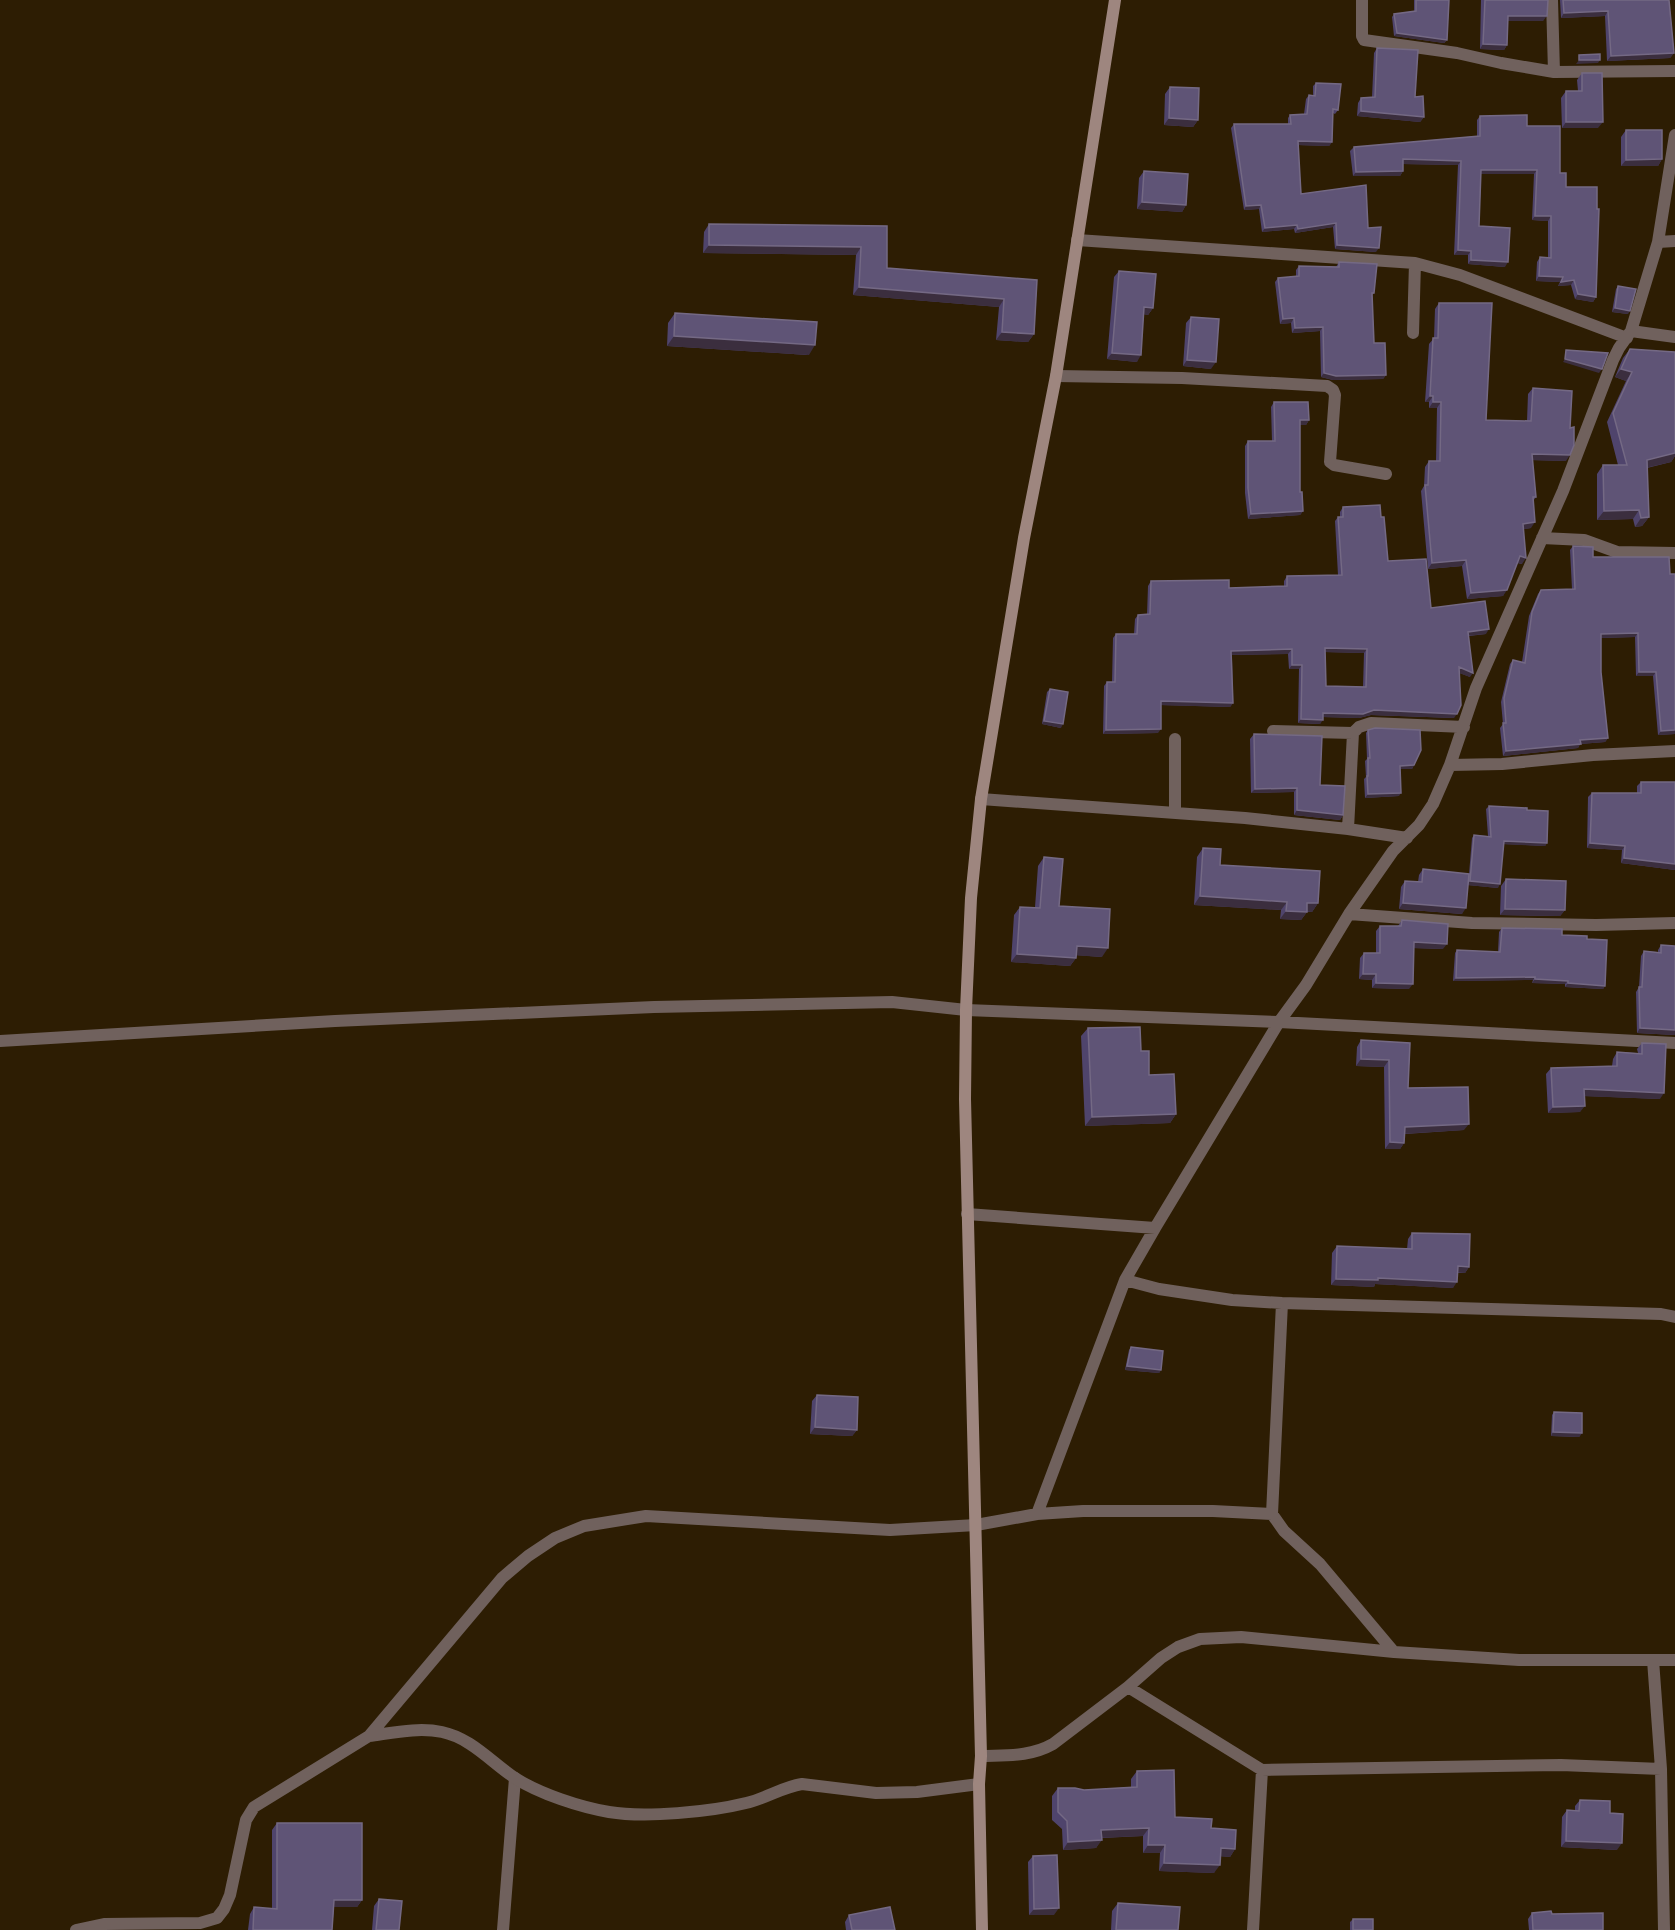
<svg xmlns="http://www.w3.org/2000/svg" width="1675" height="1930" viewBox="0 0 1675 1930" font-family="'PT Serif',serif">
<rect width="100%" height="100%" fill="#2d1d03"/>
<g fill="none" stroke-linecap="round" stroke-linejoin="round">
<path stroke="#70615d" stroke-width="12" d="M503,1930L515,1778"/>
<path stroke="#70615d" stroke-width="12" d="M1362,0V36L1364,40L1457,53L1501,63L1554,72L1675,71
M1552,0L1554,72
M1077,240L1415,263L1460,275L1627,338
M1658,242L1675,241
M1631,331L1675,337
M1413,333L1415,263
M1056,376L1182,378L1327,386L1333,390L1335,395L1330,462L1334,465L1386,474
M1542,538L1584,540L1617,552L1675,553
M1273,731L1353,733
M1175,739V812
M1450,765L1502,764L1593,755L1675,751
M981,799L1245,818L1348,829L1407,838
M1348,829L1353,733L1359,727L1371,723L1464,727
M1349,914L1472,923L1596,925L1675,923
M0,1041L335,1021L654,1007L892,1002L966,1010L1279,1022L1675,1043
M967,1214L1155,1228L1279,1022L1306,985L1349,914L1393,851L1419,825L1433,804L1450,765L1476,688L1563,491L1613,360L1619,348L1631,331L1658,242L1675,135
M1125,1280L1159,1289L1232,1300L1282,1303L1661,1314L1675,1317
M1037,1514L1125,1280L1155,1228
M1272,1514L1282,1303
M1653,1660L1661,1769L1664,1930
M1128,1687L1262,1770L1253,1930
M369,1736C392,1733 418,1727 442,1732C471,1738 491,1762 515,1778C540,1794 580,1807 609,1812C645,1818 710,1812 746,1803C765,1799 782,1787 802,1784L876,1793L917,1792L979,1784
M981,1756C1007,1755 1030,1757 1053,1744L1128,1687L1161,1658L1178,1647L1200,1639L1241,1637L1394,1652L1519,1660H1675
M1262,1770L1561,1765L1661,1769
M76,1930L104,1924L200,1923L217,1918L224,1909L230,1895L246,1820L254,1807L369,1736L502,1578L528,1556L555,1538L584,1526L646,1516L890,1530L976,1525L1037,1514L1083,1511H1213L1272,1514L1284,1531L1320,1564L1394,1652"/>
<path stroke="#9e867f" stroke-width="12" d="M982,1930L979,1784L981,1756L965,1099L966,1010L971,898L981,799L1024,538L1056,376L1115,0"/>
</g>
<path fill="#4f446c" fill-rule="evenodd" d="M1414,0H1449L1447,40L1444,43L1394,36L1392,17L1394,14L1414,11Z
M1481,0H1548L1543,21H1508L1507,45L1504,50L1480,49Z
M1560,0H1669L1674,53L1670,58L1607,61L1605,16L1561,18Z
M1377,48L1424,117L1420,122L1357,116L1358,103L1361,98L1372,97L1374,53Z
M1582,73L1598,128H1562L1561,98L1566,91H1578L1577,80Z
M1316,83L1338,110L1335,114L1333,113L1332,142L1329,146L1298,145L1301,194L1368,228L1376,252L1335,249L1333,227L1295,233L1294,229L1262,232L1259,209L1244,210L1231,128L1234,124H1288V118L1290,115L1304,114L1306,99L1309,95H1313V86Z
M1170,87L1198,120L1193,127L1164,125L1165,94Z
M1480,116L1527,126L1560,173L1566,187L1596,297L1593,302L1575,299L1571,285L1558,286L1560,282L1536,281L1537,262L1540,257H1548V221L1532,220L1534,174H1481L1479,226L1505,267L1468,264V255H1454L1458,165L1403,164V171L1400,176H1353L1350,151L1354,147L1477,136V120Z
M1626,130L1662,159L1658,166H1621V137Z
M1144,171L1186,205L1182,212L1137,209L1139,178Z
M709,224L887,226V268L1037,280L1034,334L1028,342L996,340L999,307L853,295L856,255L703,253L704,232Z
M1339,262L1374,293L1372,295L1374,343L1386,375L1383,379L1333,380L1321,377L1320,331L1292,333L1291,323L1280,324L1275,282L1278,278L1296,277V270L1299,266L1336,267Z
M1119,271L1153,308L1148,315L1144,314L1137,362L1107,359L1114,277Z
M1618,286L1628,314L1612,312L1616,289Z
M1439,303L1486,420L1527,421L1528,394L1533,388L1566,461L1532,460L1536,497L1533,501L1531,528L1524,529L1522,564L1517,563L1503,596L1467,599L1462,566L1428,569L1421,491L1424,486L1425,467L1429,461H1436L1437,408H1429V402H1425L1429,344L1434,338L1435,309Z
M675,313L809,355L667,346L668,323Z
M1191,317L1211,369L1183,366L1186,323Z
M1630,349L1675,352V456L1671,462L1647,468L1649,517L1642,526L1635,527L1633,519L1597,520V474L1603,465H1618L1607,422L1626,381L1615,377L1623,358Z
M1274,402L1309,420L1306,425H1300V492L1303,511L1300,515L1248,519L1245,493V446L1248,441H1272L1271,407Z
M1343,507L1381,517L1388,561L1431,608L1486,634L1469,636L1470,677L1460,673L1454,718L1371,715L1359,718L1323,717L1320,724L1298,723L1299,669H1289L1288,654L1232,655L1233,703L1230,707L1161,705L1158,733L1103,734L1104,686L1107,682H1112L1113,638L1116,634H1134L1135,619L1138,615H1147L1148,586L1151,581L1229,588L1284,586V581L1287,576L1338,575L1335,521L1338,517H1340V512ZM1325,652L1364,653L1363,687L1326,686Z
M1573,546L1593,557H1669L1675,734L1658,735L1653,676H1636L1635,637L1601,638V672L1608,738L1605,742L1580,744L1578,748L1503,756L1500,728L1503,724L1501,702L1510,664L1513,660L1522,662L1529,616L1538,594L1541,590L1572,589L1570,550Z
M1050,689L1061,728L1042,724L1047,692Z
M1368,730L1414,765L1412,769H1400L1399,796L1365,798L1364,779L1366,777L1365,761L1367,759L1366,733Z
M1254,734L1320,785L1343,815L1340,820L1294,815V792L1251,793L1250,739Z
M1641,782H1675V870L1621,863L1622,850L1587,848L1588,797L1592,793H1637V786Z
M1489,806L1527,810L1547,843L1545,846L1503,844L1498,888L1468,885L1462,914L1399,909L1401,887L1405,881L1418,882L1419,875L1423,869L1469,874L1472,838L1474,835L1488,836L1486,809Z
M1203,848L1220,865L1318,903L1312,912H1307L1301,920L1280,919L1281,910L1194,905L1197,857Z
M1044,857L1059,906L1102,957L1076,955V958L1070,966L1011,962L1014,915L1020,907H1035L1038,866Z
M1506,879L1565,910L1560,916L1500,915L1501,886Z
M1402,920L1443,949L1414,948L1409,989L1372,988V980L1359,979L1360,958L1364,953H1376V931L1380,926H1398Z
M1502,928L1562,935L1587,939L1605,986L1603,989L1565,987V984L1532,983L1533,980L1453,981L1455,953L1457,950L1498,952L1499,932Z
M1661,945L1675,1035L1637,1033L1636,992L1639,987L1641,956L1644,951L1658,952V950Z
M1088,1028L1141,1051L1149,1075L1176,1114L1170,1123L1085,1126L1081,1036Z
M1361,1040L1410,1043L1408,1088L1464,1130L1405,1134L1404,1143L1400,1149H1385L1384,1067L1356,1066L1357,1047Z
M1642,1043L1660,1099L1585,1096L1580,1112L1548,1113L1546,1074L1551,1068L1612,1066L1613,1059L1617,1052L1638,1053L1637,1049Z
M1412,1233L1469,1267L1465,1273H1457L1453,1288L1375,1284L1374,1287L1331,1285L1332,1253L1337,1246L1407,1249L1408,1239Z
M1131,1347L1161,1370L1159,1373L1125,1370L1129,1350Z
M817,1395L857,1430L852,1436L810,1434L812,1401Z
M1554,1412L1582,1433L1579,1437L1551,1436L1552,1415Z
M1137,1771L1175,1817L1211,1828L1235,1849L1230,1857L1220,1856L1214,1873L1159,1871L1160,1853H1143V1836L1102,1838L1096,1848L1063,1850L1062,1829L1052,1820V1796L1058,1788L1084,1790L1131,1787V1779Z
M1580,1800L1610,1813L1617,1850L1561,1847L1562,1817L1567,1810L1575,1811V1806Z
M277,1823L362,1900L357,1907H334L332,1930H248L250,1914L254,1907L272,1909V1830Z
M1033,1856L1054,1915H1029L1028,1862Z
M379,1899L399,1930H372L374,1906Z
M1118,1903L1178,1930H1111L1112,1911Z
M1532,1913L1552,1914L1603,1930H1529L1528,1919Z
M849,1915L895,1930H846L845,1922Z
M1353,1919L1373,1930H1350V1922Z"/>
<path fill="#3b2e3e" d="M1608,11L1605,16L1561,18L1564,13Z
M1508,16H1547L1543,21H1504Z
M1397,33L1447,40L1444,43L1394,36Z
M1483,44L1507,45L1504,50L1480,49Z
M1674,53L1670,58L1607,61L1611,56Z
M1579,60H1600L1598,63L1576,64Z
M1361,111L1424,117L1420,122L1357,116Z
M1169,118L1198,120L1193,127L1164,125Z
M1566,122H1603L1598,128H1562Z
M1298,141L1332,142L1329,146L1296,145Z
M1403,159L1461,161L1458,165L1400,164Z
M1662,159L1658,166H1621L1626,160Z
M1481,170H1537L1534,174H1478Z
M1403,171L1400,176H1353L1356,172Z
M1142,202L1186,205L1182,212L1137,209Z
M1261,205L1259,209L1244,210L1246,206Z
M1535,216H1551L1548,221L1532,220Z
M1336,223L1333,227L1295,233L1298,229Z
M1297,225L1294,229L1262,232L1265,228Z
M709,245L861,247L856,255L703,253Z
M1337,245L1379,248L1376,252L1335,249Z
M1458,250L1471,251L1468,255H1454Z
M1471,260L1508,262L1505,267L1468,264Z
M1539,276L1563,277L1560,282L1536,281Z
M1574,280L1571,285L1558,286L1561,282Z
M859,287L1004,299L999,307L853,295Z
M1578,294L1596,297L1593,302L1575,299Z
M1144,307L1153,308L1148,315L1140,314Z
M1615,308L1630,311L1628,314L1612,312Z
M1294,318L1291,323L1280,324L1283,319Z
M1323,327L1320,331L1292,333L1295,328Z
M1002,332L1034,334L1028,342L996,340Z
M674,336L815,345L809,355L667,346Z
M1112,353L1141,355L1137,362L1107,359Z
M1565,359L1602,369L1599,373L1563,362Z
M1187,360L1216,362L1211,369L1183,366Z
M1621,369L1632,372L1626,381L1615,377Z
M1324,373L1386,375L1383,379L1333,380L1321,377Z
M1430,396H1433L1429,402H1425Z
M1433,402H1441L1437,408H1429Z
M1300,420H1309L1306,425H1297Z
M1675,448V456L1671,462L1641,469L1647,460Z
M1532,454L1570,455L1566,461L1527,460Z
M1639,510L1633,519L1597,520L1604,511Z
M1303,511L1300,515L1248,519L1251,514Z
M1649,517L1642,526L1635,527L1641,518Z
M1535,522L1531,528L1519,530L1523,524Z
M1520,556L1526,558L1522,564L1516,562Z
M1466,560L1462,566L1428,569L1432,563Z
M1507,590L1503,596L1467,599L1471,593Z
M1489,629L1486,634L1465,636L1468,632Z
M1638,633L1635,637L1598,638L1601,634Z
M1325,648L1367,649L1364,653L1322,652Z
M1292,649L1288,654L1228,655L1231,651Z
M1292,665H1302L1299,669H1289Z
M1459,667L1473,673L1470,677L1456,672Z
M1639,672H1656L1653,676H1636Z
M1161,701L1233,703L1230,707L1158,705Z
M1374,710L1457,714L1454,718L1371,715L1359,718L1320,717L1323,713Z
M1301,719L1323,720L1320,724L1298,723Z
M1044,721L1063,724L1061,728L1042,724Z
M1161,729L1158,733L1103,734L1106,730Z
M1675,730V734L1658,735L1661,731Z
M1608,738L1605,742L1580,744L1578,748L1503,756L1506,751L1580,740Z
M1414,765L1412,769H1398L1400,766Z
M1297,788L1294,792L1251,793L1255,789Z
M1401,793L1399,796L1365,798L1368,794Z
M1297,810L1343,815L1340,820L1294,815Z
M1504,841L1547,843L1545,846L1501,844Z
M1590,843L1625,846L1622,850L1587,848Z
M1624,858L1675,864V870L1621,863Z
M1470,881L1500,884L1498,888L1467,885Z
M1200,896L1287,902L1281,910L1194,905Z
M1307,903H1318L1312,912L1301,911Z
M1403,903L1466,908L1462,914L1399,909Z
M1505,909L1565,910L1560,916L1500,915Z
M1286,911L1307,912L1301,920L1280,919Z
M1414,942L1447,944L1443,949L1410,948Z
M1077,946L1108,948L1102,957L1071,955Z
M1017,954L1076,958L1070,966L1011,962Z
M1363,974H1376L1372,980L1359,979Z
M1535,977L1533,980L1453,981L1456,978Z
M1535,979L1568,981L1565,984L1532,983Z
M1376,983L1413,984L1409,989L1372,988Z
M1568,983L1605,986L1603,989L1565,987Z
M1640,1028L1675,1030V1035L1637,1033Z
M1361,1059L1389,1060L1384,1067L1356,1066Z
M1584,1089L1664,1093L1660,1099L1580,1096Z
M1585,1106L1580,1112L1548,1113L1553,1107Z
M1176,1114L1170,1123L1085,1126L1092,1117Z
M1469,1124L1464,1130L1401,1134L1405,1127Z
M1390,1142L1404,1143L1400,1149H1385Z
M1458,1266L1469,1267L1465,1273L1453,1272Z
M1378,1278L1457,1282L1453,1288L1375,1284L1374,1287L1331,1285L1336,1279Z
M1127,1366L1161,1370L1159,1373L1125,1370Z
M815,1427L857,1430L852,1436L810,1434Z
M1553,1432L1582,1433L1579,1437L1551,1436Z
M1149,1828L1143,1836L1096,1838L1101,1830Z
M1102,1840L1096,1848L1063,1850L1068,1842Z
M1566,1841L1622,1843L1617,1850L1561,1847Z
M1148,1845H1165L1160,1853H1143Z
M1221,1848L1235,1849L1230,1857L1215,1856Z
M1164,1863L1220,1865L1214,1873L1159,1871Z
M334,1900H362L357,1907H330Z
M1059,1908L1054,1915H1029L1034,1909Z"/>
<path fill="#5f5476" stroke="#746984" stroke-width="1.5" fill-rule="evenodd" d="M1416,0H1449L1447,40L1397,33L1394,14L1416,11Z
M1485,0H1548L1547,16H1508L1507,45L1483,44Z
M1563,0H1669L1674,53L1611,56L1608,11L1564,13Z
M1377,48L1418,50L1415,97L1423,96L1424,117L1361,111V98L1375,97Z
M1600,54V60H1579V55Z
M1582,73H1602L1603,122H1566V91H1582Z
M1316,83L1341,84L1338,110L1333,109L1332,142L1298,141L1301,194L1366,185L1368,228L1381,227L1379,248L1337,245L1336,223L1298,229L1297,225L1265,228L1261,205L1246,206L1234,124H1291L1290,115L1307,114L1309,95L1315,96Z
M1170,87L1199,88L1198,120L1169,118Z
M1527,115V126H1560V173H1566V187H1597V209H1599L1596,297L1578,294L1574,280L1561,282L1563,277L1539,276L1540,257L1551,258V216H1535L1537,170H1481L1479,226L1510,228L1508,262L1471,260V251L1458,250L1461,161L1403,159V171L1356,172L1354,147L1480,136V116Z
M1626,130H1662V159L1626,160Z
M1144,171L1188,174L1186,205L1142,202Z
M709,224L887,226V268L1037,280L1034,334L1002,332L1004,299L859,287L861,247L709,245Z
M1339,262L1377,264L1374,293H1372L1374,343H1385L1386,375L1336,376L1324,373L1323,327L1295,328L1294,318L1283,319L1278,278L1299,276V266L1339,267Z
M1119,271L1156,274L1153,308L1144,307L1141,355L1112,353Z
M1618,286L1636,289L1630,311L1615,308Z
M1439,303H1492L1486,420L1531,421L1533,388L1572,391L1570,428L1574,427V445L1570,455L1532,454L1536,497H1533L1535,522L1523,524L1526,558L1520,556L1507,590L1471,593L1466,560L1432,563L1425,485H1428L1429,461H1440L1441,402H1433V396H1430L1433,338H1438Z
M675,313L817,322L815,345L674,336Z
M1191,317L1219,319L1216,362L1187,360Z
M1630,349L1675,352V453L1647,460L1649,517L1641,518L1639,510L1604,511L1603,465H1627L1613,413L1632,372L1621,369Z
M1566,350L1608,353L1602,369L1565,359Z
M1274,402H1308L1309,420H1300V492H1302L1303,511L1251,514L1248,488V441H1275Z
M1380,505L1381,517H1384L1388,561L1426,559L1431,608L1485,601L1489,629L1468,632L1473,673L1459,667L1461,705L1457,714L1374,710L1363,714L1323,713V720L1301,719L1302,665H1292V649L1231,651L1233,703L1161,701V729L1106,730L1107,682H1115L1116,634H1137L1138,615L1150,614L1151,581L1229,580V588L1287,586V576L1342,575L1338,517H1343V507ZM1325,648L1367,649L1366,687L1326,686Z
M1573,546L1593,547V557H1669L1670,574H1675V730L1661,731L1656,672H1639L1638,633L1601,634V672L1608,738L1580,740L1581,744L1506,751L1503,723H1506L1504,698L1513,660L1525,663L1532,612L1541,590L1575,589Z
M1050,689L1068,692L1063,724L1044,721Z
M1375,728L1420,730L1421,750L1414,765L1400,766L1401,793L1368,794L1367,776H1368V758H1370L1368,730Z
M1254,734L1322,736L1320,785L1345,786L1343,815L1297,810V788L1255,789Z
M1641,782H1675V864L1624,858L1625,846L1590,843L1592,793H1641Z
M1489,806L1527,808V810L1548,811L1547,843L1504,841L1500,884L1470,881L1474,835L1491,837Z
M1203,848L1221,849L1220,865L1320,871L1318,903H1307V912L1286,911L1287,902L1200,896Z
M1044,857L1063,859L1059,906L1110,909L1108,948L1077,946L1076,958L1017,954L1020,907L1040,908Z
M1423,869L1469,874L1466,908L1403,903L1405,881L1422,882Z
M1506,879L1566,881L1565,910L1505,909Z
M1402,920L1448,924L1447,944L1414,942L1413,984L1376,983V974H1363L1364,953H1380V926H1401Z
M1502,928L1562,929V935L1587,936V939L1607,940L1605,986L1568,983V981L1535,979V977L1456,978L1457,950L1500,952Z
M1661,945L1675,946V1030L1640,1028L1639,987H1642L1644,951L1661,953Z
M1140,1027L1141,1051H1149V1075L1174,1074L1176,1114L1092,1117L1088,1028Z
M1361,1040L1410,1043L1408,1088L1468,1087L1469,1124L1405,1127L1404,1143L1390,1142L1389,1060L1361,1059Z
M1642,1043L1666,1044L1664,1093L1584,1089L1585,1106L1553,1107L1551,1068L1617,1066V1052L1642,1054Z
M1412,1233L1470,1234L1469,1267L1458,1266L1457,1282L1378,1278V1280L1336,1279L1337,1246L1412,1249Z
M1131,1347L1163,1351L1161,1370L1127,1366Z
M817,1395L858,1397L857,1430L815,1427Z
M1554,1412L1582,1413V1433L1553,1432Z
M1174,1770L1175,1817L1212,1819L1211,1828L1236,1830L1235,1849L1221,1848L1220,1865L1164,1863L1165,1845H1148L1149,1828L1101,1830L1102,1840L1068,1842L1067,1821L1058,1812V1788H1075L1084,1790L1137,1787V1771Z
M1580,1800L1610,1801V1813L1623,1814L1622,1843L1566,1841L1567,1810L1579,1811Z
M277,1823H362V1900H334L332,1930H253L254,1907L277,1909Z
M1057,1855L1059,1908L1034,1909L1033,1856Z
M379,1899L402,1901L399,1930H376Z
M1118,1903L1180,1907L1178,1930H1116Z
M890,1907L895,1930H852L849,1915Z
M1551,1911L1552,1914L1603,1913V1930H1533L1532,1913Z
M1353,1919H1373V1930H1353Z"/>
</svg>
